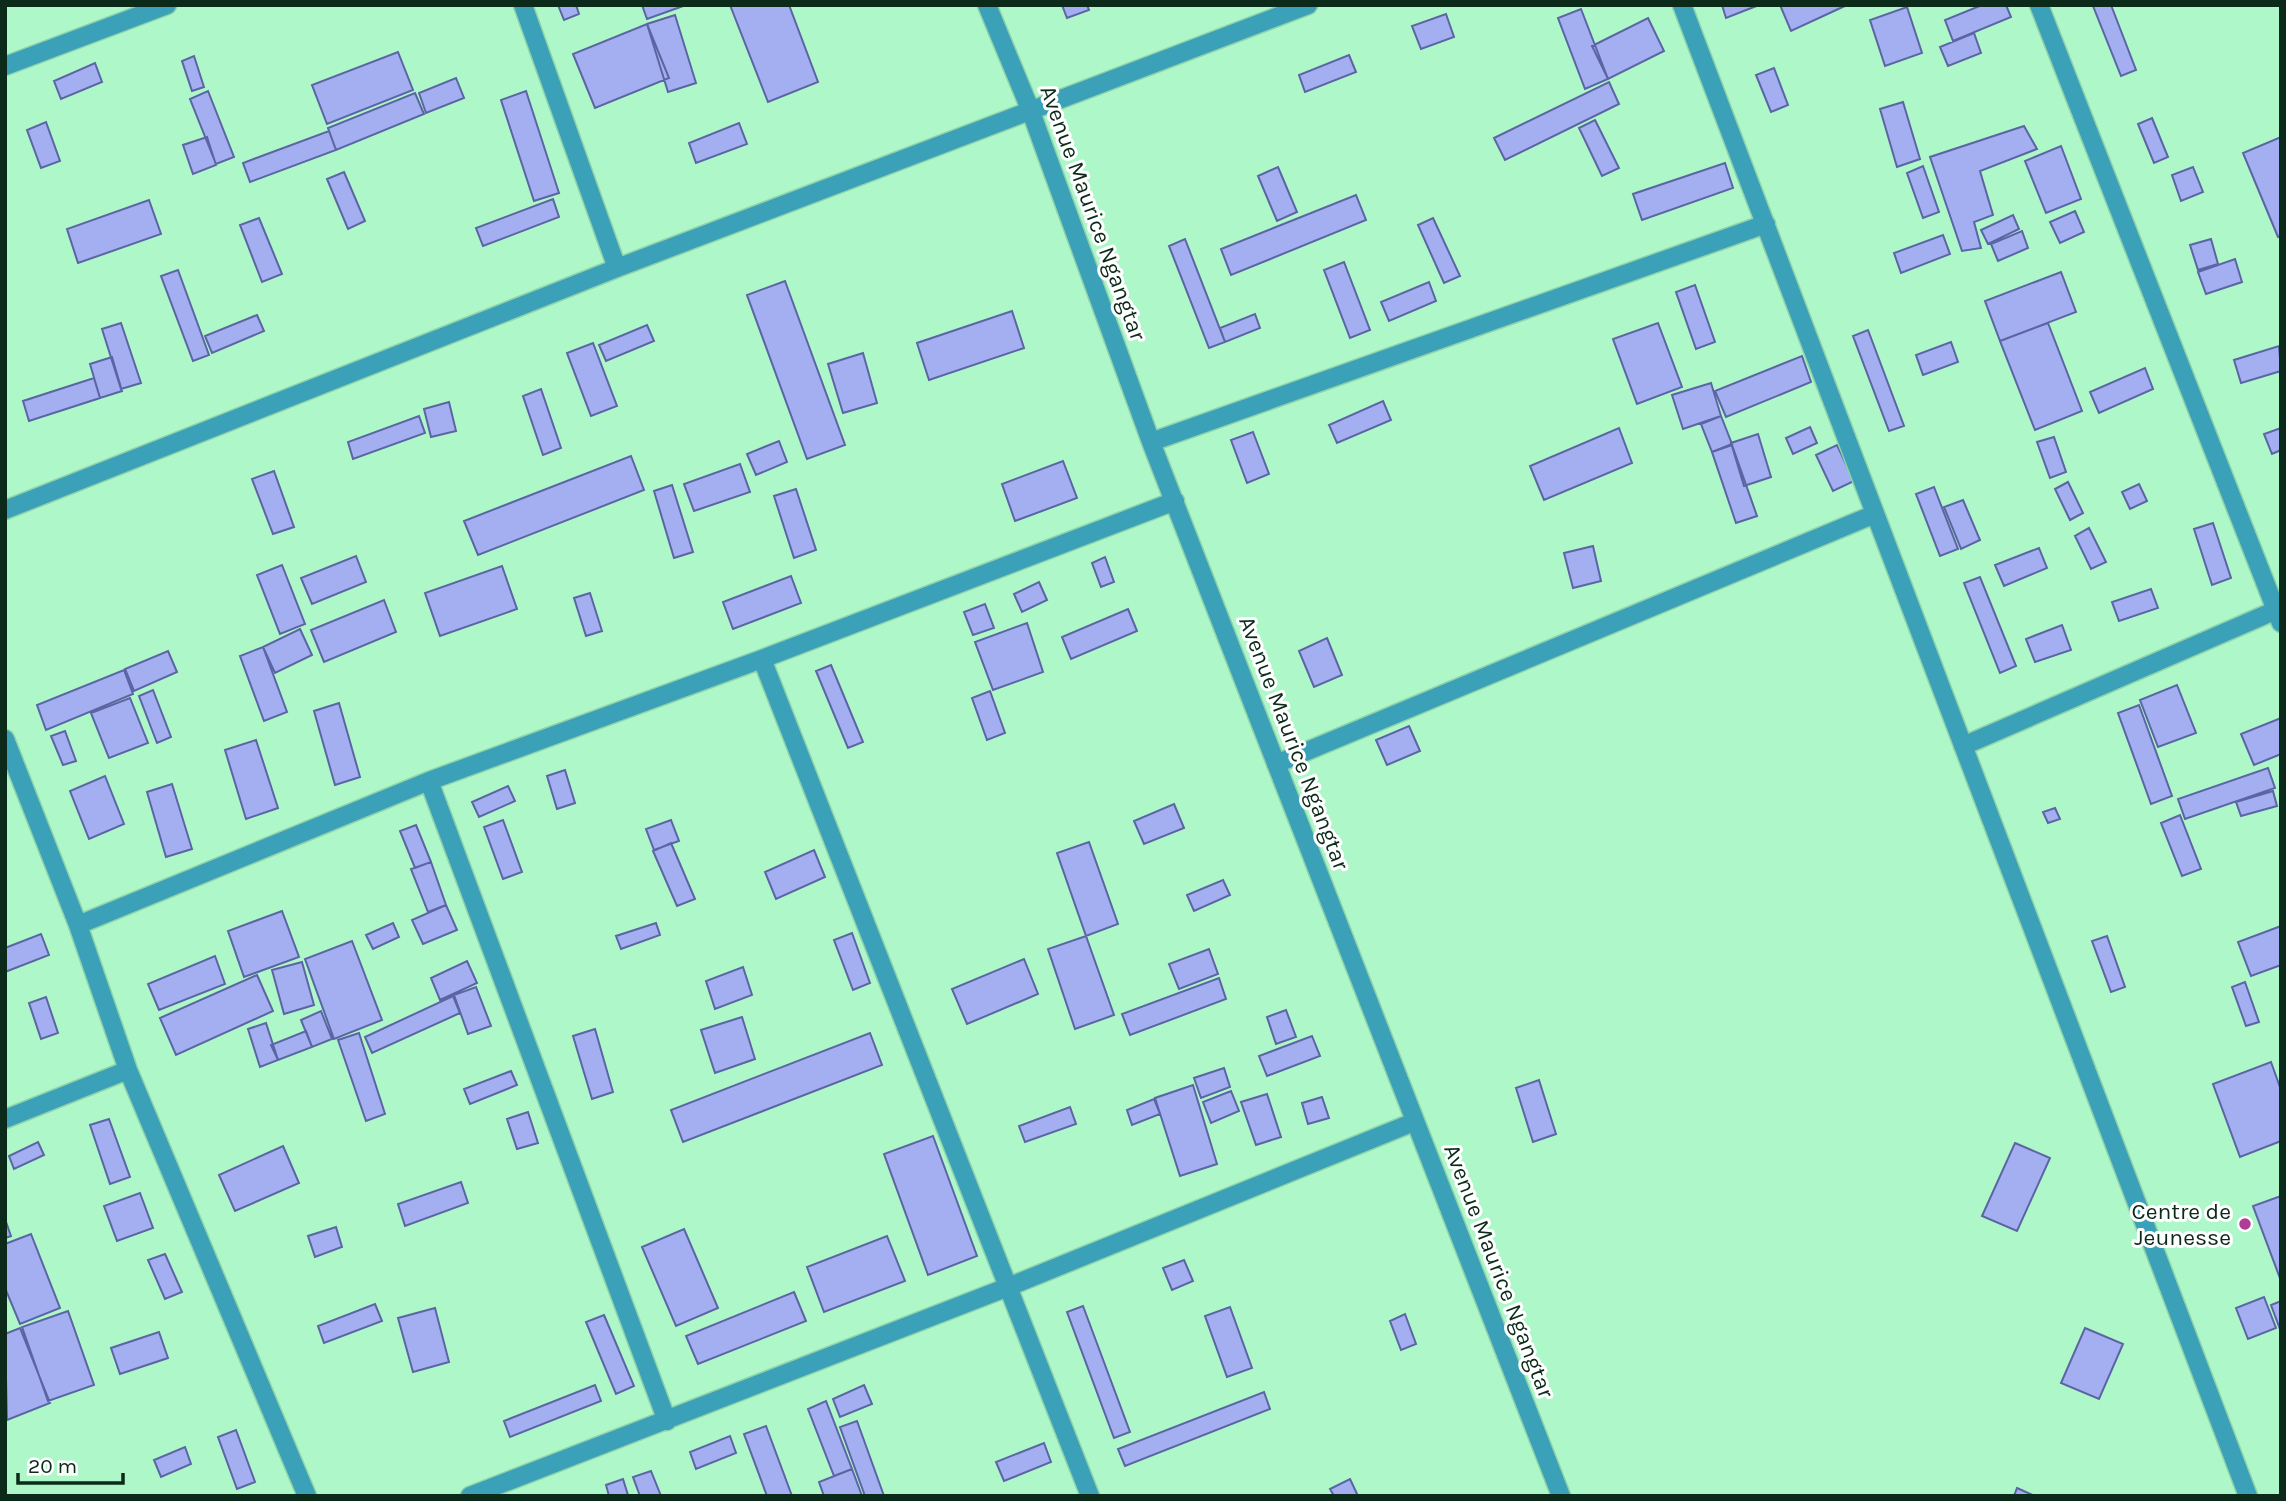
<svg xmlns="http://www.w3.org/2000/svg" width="2286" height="1501" viewBox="0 0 2286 1501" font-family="Karla,sans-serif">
<rect width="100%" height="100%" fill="#adf7c9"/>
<path fill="#a4aff1" stroke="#5c65a3" stroke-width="2" d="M558,5H576L579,14L564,20Z
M642,5H686L647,19Z
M730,5H789L818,82L768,102Z
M1062,5H1087L1089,10L1067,18Z
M1722,5H1759L1726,18Z
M1780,5H1847L1791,31Z
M1982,5H2006L2011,17L1953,41L1945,20Z
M2111,5L2136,70L2121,76L2093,6Z
M1907,7L1922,53L1885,66L1870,20Z
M1581,9L1608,79L1585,89L1558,18Z
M1446,14L1454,37L1421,49L1412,26Z
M675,15L696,83L668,92L647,24Z
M1648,18L1664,51L1608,79L1592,46Z
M647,24L669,78L595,108L573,54Z
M1974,33L1981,53L1948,66L1940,47Z
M398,52L413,90L327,124L312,85Z
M1349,55L1356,72L1305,92L1299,75Z
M194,56L204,87L192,91L182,61Z
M95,63L102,82L61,99L54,81Z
M1774,68L1788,105L1771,112L1756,75Z
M456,78L464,98L426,113L419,93Z
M1609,82L1619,104L1505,160L1494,138Z
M208,91L234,157L216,164L190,99Z
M526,91L559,193L534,201L501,100Z
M415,93L424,114L336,150L328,128Z
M1903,102L1920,159L1897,167L1880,109Z
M2152,118L2168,157L2154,163L2138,124Z
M1595,120L1619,168L1602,176L1579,128Z
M46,122L60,161L41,168L27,130Z
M739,123L747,144L696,163L689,143Z
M2024,126L2037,149L1980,171L1993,215L1974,222L1981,248L1962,251L1930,157Z
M329,131L336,150L250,182L243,163Z
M207,137L216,165L193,174L183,145Z
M2281,137V236L2278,237L2243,153Z
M2061,146L2081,199L2046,213L2025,161Z
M1725,163L1733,188L1642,220L1633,194Z
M1923,166L1939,212L1923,218L1907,173Z
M1278,167L1297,212L1277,221L1258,176Z
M2193,167L2203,192L2181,201L2172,175Z
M344,172L365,221L348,229L327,179Z
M1356,195L1366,220L1231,275L1221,249Z
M553,199L559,217L483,246L476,228Z
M149,200L161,234L78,263L67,229Z
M2075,211L2084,232L2060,243L2050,222Z
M2013,215L2019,229L1988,244L1981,230Z
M259,218L282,274L262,282L240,225Z
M1433,218L1460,276L1444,283L1418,225Z
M2022,231L2028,248L1998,261L1991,244Z
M1943,235L1950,254L1901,273L1894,253Z
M1185,239L1225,342L1209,348L1169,246Z
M2211,239L2218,264L2198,270L2190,245Z
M2235,259L2242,282L2206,294L2198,272Z
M1344,262L1370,330L1350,338L1324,270Z
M178,270L209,355L193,361L161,276Z
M2061,272L2076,312L2000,341L1985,301Z
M785,281L845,445L807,459L747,295Z
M1429,282L1436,301L1389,321L1381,302Z
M1695,285L1715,342L1696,349L1676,292Z
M1012,311L1024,348L929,380L917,343Z
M1255,314L1260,328L1225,342L1220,328Z
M257,315L264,331L212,353L205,336Z
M121,323L141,383L121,389L102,329Z
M1658,323L1682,387L1637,404L1613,339Z
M2048,323L2082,411L2035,430L2000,341Z
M647,325L654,341L606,361L599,345Z
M1868,330L1904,426L1889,431L1853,336Z
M1951,342L1958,362L1923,375L1916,355Z
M593,343L617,406L591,416L567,353Z
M2279,346L2281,371L2241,383L2234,360Z
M863,353L877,403L843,413L828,364Z
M1802,356L1811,382L1726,417L1715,391Z
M112,357L122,391L100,398L90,364Z
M2145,368L2153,389L2099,413L2090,392Z
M94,378L100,398L29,421L23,401Z
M1711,383L1721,416L1683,429L1672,395Z
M541,389L561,448L543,455L523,396Z
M1383,401L1391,420L1337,443L1329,425Z
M449,402L456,431L431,437L424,409Z
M419,416L425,433L353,459L348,442Z
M1721,416L1732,444L1712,452L1701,424Z
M1810,427L1817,443L1793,454L1786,438Z
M1619,428L1632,463L1544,500L1530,466Z
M2281,428V450L2272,454L2264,434Z
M1253,432L1269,474L1247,483L1231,440Z
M1758,434L1771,477L1744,486L1731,443Z
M2054,437L2066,472L2050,478L2037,442Z
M779,441L787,462L756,475L747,454Z
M1732,445L1757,516L1736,523L1712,452Z
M1837,445L1854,481L1833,491L1816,455Z
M631,456L644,490L478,555L464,521Z
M1063,461L1077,498L1015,521L1002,484Z
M740,464L750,492L694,511L684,484Z
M274,471L294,527L273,534L252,479Z
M2068,482L2083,513L2070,520L2055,489Z
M2139,484L2147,501L2130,509L2122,492Z
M672,485L693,552L674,558L654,491Z
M1934,487L1958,549L1940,556L1916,494Z
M796,489L816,550L794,558L774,496Z
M1963,500L1980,540L1961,549L1944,507Z
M2213,523L2231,578L2212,585L2194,529Z
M2089,528L2106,562L2091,569L2075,536Z
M1593,546L1601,581L1573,588L1564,553Z
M2039,548L2047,568L2004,586L1995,565Z
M356,556L366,582L312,604L301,578Z
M1105,557L1114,582L1101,587L1092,563Z
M282,565L305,624L280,634L257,575Z
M502,566L517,609L440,636L425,593Z
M791,576L801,603L733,629L723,602Z
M1980,577L2016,666L2000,673L1964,583Z
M1039,582L1047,600L1022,612L1014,594Z
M2151,589L2158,608L2119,621L2112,602Z
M590,593L602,631L586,636L574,598Z
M384,600L396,632L324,662L311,630Z
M985,604L994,628L973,635L964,612Z
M1128,609L1137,631L1071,659L1062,637Z
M1027,623L1043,672L993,690L975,642Z
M2062,625L2071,650L2035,662L2026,639Z
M300,629L312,655L275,673L263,647Z
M1327,638L1342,675L1314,687L1299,651Z
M263,647L287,712L264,721L240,656Z
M168,651L177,672L134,691L125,669Z
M831,665L863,742L848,748L816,671Z
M124,670L133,694L46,730L37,705Z
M2177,685L2196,733L2158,747L2140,700Z
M153,690L171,737L157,743L139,696Z
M990,691L1005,733L987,740L972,698Z
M130,698L148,743L109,758L91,713Z
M339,703L360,777L335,785L314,711Z
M2139,705L2172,796L2151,804L2118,713Z
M2281,718V754L2254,765L2241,734Z
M1409,726L1420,751L1387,765L1376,740Z
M65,731L76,761L63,765L51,736Z
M256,740L278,808L246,819L225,750Z
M2268,768L2275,788L2185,819L2178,799Z
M565,770L575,803L557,809L547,776Z
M105,776L124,824L89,839L70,791Z
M172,784L192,849L166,857L147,792Z
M508,786L515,801L479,817L472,802Z
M2273,791L2277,806L2241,816L2236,802Z
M1174,804L1184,828L1144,844L1134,821Z
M2055,808L2060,819L2048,823L2043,812Z
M2180,815L2201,869L2182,876L2161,823Z
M503,820L522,872L503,879L484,827Z
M671,820L679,841L654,850L646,829Z
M416,825L431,862L415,868L400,831Z
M1089,842L1118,924L1086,936L1057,853Z
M671,843L695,899L677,906L653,851Z
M814,850L825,877L776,899L765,872Z
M431,862L446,905L428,912L411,869Z
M1223,880L1230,895L1194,911L1187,895Z
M446,905L457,930L423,944L412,920Z
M282,911L299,957L244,977L228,931Z
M393,923L399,937L373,949L366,935Z
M656,923L660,935L621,949L616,936Z
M2281,926V965L2251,976L2238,942Z
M852,933L870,983L853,990L834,940Z
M41,934L49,955L5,972V948Z
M1086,936L1114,1015L1075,1029L1048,949Z
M2107,936L2125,987L2111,992L2092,941Z
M352,941L382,1020L334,1039L305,959Z
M1209,949L1218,974L1179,989L1169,964Z
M215,956L225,984L159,1010L148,984Z
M1024,959L1038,994L967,1024L952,989Z
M467,961L477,983L440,1000L431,978Z
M302,962L314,1005L284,1014L272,970Z
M743,967L752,995L715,1009L706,981Z
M257,975L273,1011L176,1055L160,1018Z
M1219,978L1226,999L1130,1035L1122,1014Z
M2245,982L2259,1022L2246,1026L2232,987Z
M476,987L491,1026L468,1034L454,995Z
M453,996L460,1013L372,1053L365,1037Z
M46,997L58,1033L41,1039L29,1003Z
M1286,1010L1296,1037L1276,1044L1267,1017Z
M321,1011L332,1039L312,1047L301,1020Z
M742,1017L755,1059L715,1073L701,1030Z
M266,1023L278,1060L260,1067L248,1029Z
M595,1029L613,1092L592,1099L573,1036Z
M306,1031L312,1047L278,1060L271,1045Z
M359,1033L385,1114L366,1121L338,1040Z
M870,1033L882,1065L683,1142L671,1110Z
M1312,1036L1320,1056L1267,1076L1259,1056Z
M2271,1062L2281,1090V1141L2240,1157L2213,1084Z
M1224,1068L1230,1087L1201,1098L1194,1078Z
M511,1071L517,1085L470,1104L464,1089Z
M1539,1080L1556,1134L1533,1142L1516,1088Z
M1193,1085L1217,1164L1180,1176L1155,1098Z
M1231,1091L1239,1111L1211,1123L1203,1102Z
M1267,1094L1281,1137L1256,1145L1241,1102Z
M1322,1097L1329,1118L1308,1124L1302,1103Z
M1154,1099L1160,1114L1132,1125L1127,1110Z
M1070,1107L1076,1124L1025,1142L1019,1126Z
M528,1112L538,1143L517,1149L507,1119Z
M109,1119L130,1177L110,1184L90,1125Z
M933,1136L977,1256L928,1275L884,1154Z
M38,1142L44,1155L14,1169L9,1156Z
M2015,1143L2050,1158L2017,1231L1982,1216Z
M283,1146L299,1183L235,1211L219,1175Z
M461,1182L468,1203L405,1226L398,1204Z
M140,1193L153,1228L117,1241L104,1206Z
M2281,1196V1281L2253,1206Z
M5,1219L11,1236L5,1238Z
M336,1227L342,1247L315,1257L308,1236Z
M684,1229L718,1308L676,1326L642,1247Z
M31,1234L60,1308L20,1324L5,1288V1244Z
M887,1236L905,1281L824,1312L807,1267Z
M165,1254L182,1292L165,1299L148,1260Z
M1184,1260L1193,1281L1172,1290L1163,1268Z
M794,1292L806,1321L698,1364L686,1336Z
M2264,1297L2276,1328L2248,1339L2236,1308Z
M2281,1301V1332L2271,1305Z
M375,1304L382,1321L324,1343L318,1326Z
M1083,1306L1130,1432L1114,1438L1067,1312Z
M1230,1307L1252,1368L1227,1377L1205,1316Z
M435,1308L449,1362L413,1372L398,1318Z
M68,1311L94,1385L48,1401L22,1327Z
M1405,1314L1416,1344L1401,1350L1390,1321Z
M604,1315L634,1386L616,1394L586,1322Z
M20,1328L50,1403L7,1420L5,1334Z
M2085,1328L2123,1344L2099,1399L2061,1383Z
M159,1332L168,1358L120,1374L111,1348Z
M595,1385L601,1401L510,1437L504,1421Z
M864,1385L872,1404L840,1417L833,1399Z
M1264,1392L1270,1409L1125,1466L1118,1449Z
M826,1401L852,1469L834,1476L808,1409Z
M857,1421L884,1496H865L840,1427Z
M766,1426L792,1496H767L744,1434Z
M236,1430L255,1482L237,1489L218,1437Z
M730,1436L736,1453L696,1469L690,1452Z
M1044,1443L1051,1462L1004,1481L996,1462Z
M185,1447L191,1464L161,1477L154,1460Z
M852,1469L862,1496H824L819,1482Z
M651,1471L661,1496H640L633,1477Z
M623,1479L628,1495L609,1496L606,1485Z
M1350,1479L1358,1496H1334L1330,1489Z
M2017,1488L2035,1496H2014Z"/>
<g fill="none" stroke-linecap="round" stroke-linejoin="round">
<g stroke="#90d2a9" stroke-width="21">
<path id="minor" d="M523,5L617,268
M987,5L1030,109L1151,442L1561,1496
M1682,5L2248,1496
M2039,5L2281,623
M5,66L167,5
M1151,442L1766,224
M5,510L617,268L1308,5
M762,659L1090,1496
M5,739L78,925L128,1070L307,1496
M1963,746L2281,608
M1276,764L1875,514
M429,781L667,1421
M78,925L429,781L762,659L1175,501
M5,1119L128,1070
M470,1496L1008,1287L1414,1122"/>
</g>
<use href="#minor" stroke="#3ba1b9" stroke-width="18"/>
</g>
<circle fill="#ae3d98" stroke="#fff" stroke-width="2.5" cx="2245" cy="1224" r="7"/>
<g text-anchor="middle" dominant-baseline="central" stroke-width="6" stroke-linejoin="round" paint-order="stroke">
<g font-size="23" fill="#0b2a19" stroke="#fff">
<text transform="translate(1093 213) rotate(70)">Avenue Maurice Ngangtar</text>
<text transform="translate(1294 743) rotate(69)">Avenue Maurice Ngangtar</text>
<text transform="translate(1499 1271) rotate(69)">Avenue Maurice Ngangtar</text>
</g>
<g font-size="23" fill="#0b2a19" stroke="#fff" text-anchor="end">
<text x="2231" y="1211">Centre de<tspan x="2231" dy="26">Jeunesse</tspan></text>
</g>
</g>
<rect width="2286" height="1501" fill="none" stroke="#0b2a19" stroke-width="14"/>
<path d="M18 1473v10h105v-10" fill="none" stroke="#0b2a19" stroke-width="3.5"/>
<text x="28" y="1473" font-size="21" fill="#0b2a19" stroke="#ffffff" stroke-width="5" paint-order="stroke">20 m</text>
</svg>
